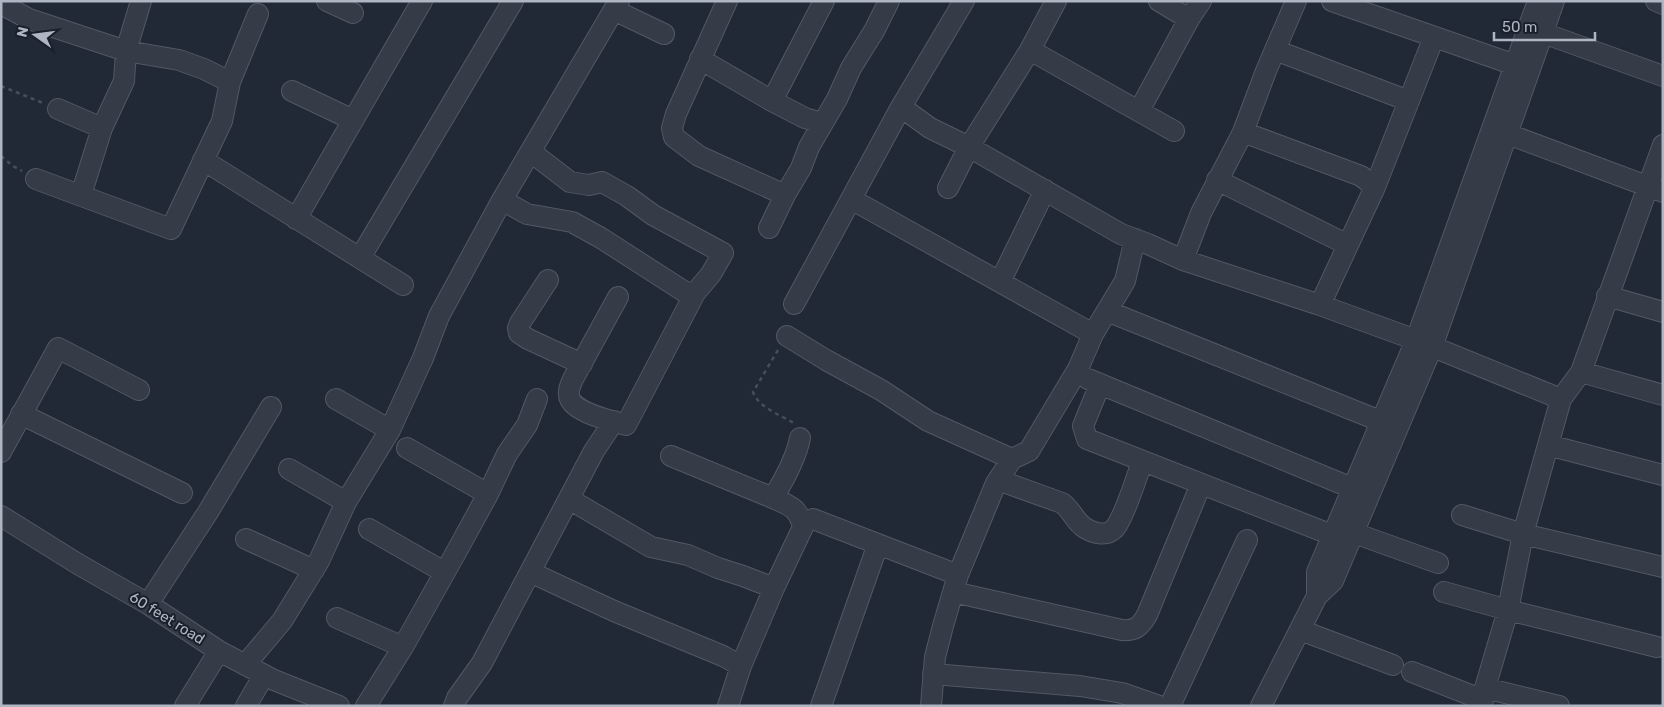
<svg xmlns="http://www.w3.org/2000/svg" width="1664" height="707" viewBox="0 0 1664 707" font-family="Rubik,sans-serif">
<rect width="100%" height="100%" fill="#212936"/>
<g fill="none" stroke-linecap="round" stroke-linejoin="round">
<g stroke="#525964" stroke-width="22">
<path id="minor" d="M327,1L353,13
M727,1L676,114L672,128L674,137L699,156L785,195L769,228
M964,1L901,107L930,128L969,147L1121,234L1148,244L1183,260L1320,305L1416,340L1561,399
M1332,1L1515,65
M1656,1L1663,4
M1,4L29,19L126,51L124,81L102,128L81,195
M614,10L664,34
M1189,19L1201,1
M1543,33L1663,76
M1030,50L1174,131
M1275,50L1409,101
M700,59L772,101
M230,82L258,14
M292,91L353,120
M58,109L102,128
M1139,111L1189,19L1159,1
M822,123L805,118L772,101L824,1
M1497,130L1663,192
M1243,132L1361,176L1375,187
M203,160L403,285
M36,179L171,229L222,121L230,82L204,69L179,60L126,51L141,1
M1217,180L1348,245
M948,188L969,147L1030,50L1056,1
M785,195L801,168L809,147L837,99L851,68L874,31L889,1
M851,199L1093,334
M502,200L527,214L572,222L601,238L685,292L695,293L711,274L723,253L653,215L627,196L602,182L589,185L570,182L531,152
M296,219L422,1
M360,258L513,1
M1183,260L1201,213L1243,132L1266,71L1296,1
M548,280L520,323L518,328L519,333L528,339L582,364
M1000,282L1045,190
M1607,296L1663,312
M618,297L573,379C571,384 568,389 569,395C570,412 612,421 626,425L695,293
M794,304L901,107
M1320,305L1375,187L1434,37
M1107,311L1380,421
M787,336L826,360L881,390L928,421L1012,459
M1581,372L1663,395
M1088,379L1352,488
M1100,384L1083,426L1087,439L1332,535
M336,399L390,430
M21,414L182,493
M1548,445L1663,475
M407,448L488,494
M1,452L58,348L139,390
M671,456L773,498
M289,469L346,502
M998,480L1062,503C1072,510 1075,522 1085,528C1093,533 1106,537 1114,529C1123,520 1137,476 1142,462
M569,499L651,547L688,555L718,568L743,576L774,588
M1462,515L1523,534L1663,567
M1,516L78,564L148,604L219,651L274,680L339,706
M813,519L958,575
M369,529L444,572
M1354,533L1438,563
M246,539L314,570
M530,572L614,611L723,656L741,666L728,706
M953,592L1122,630C1135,631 1140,627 1147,615L1201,484
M1444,592L1508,610L1657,647
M1317,596V572L1416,340L1538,1
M148,604L208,512L271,407
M337,618L403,647
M1300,630L1393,665
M245,665L282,621L319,561L346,502L390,430L423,358L439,316L502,200L619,1
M741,666L774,588L803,527C798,507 790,506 773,498C784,480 796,459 800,438
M1412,672L1483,700
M933,674L1080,686L1122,693L1159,706
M1485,688L1559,706
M185,706L219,651
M246,706L264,675
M366,706L403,647L459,547L488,494L507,454L527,425L537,399
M454,706L457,698L482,663L594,451L614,421
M821,706L878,544
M931,706L935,657L943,626L958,575L996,483L1012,459L1029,451L1078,369L1093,334L1125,281L1135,239
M1170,706L1247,540
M1261,706L1317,596L1333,581L1432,347L1554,1
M1481,706L1485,688L1508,610L1523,534L1561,399L1581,372L1663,145"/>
</g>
<path stroke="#415155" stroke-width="2.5" stroke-dasharray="4 4" stroke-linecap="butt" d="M1,86L43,103
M1,156L13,166L22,171
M778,350L753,392C758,407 780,415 794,423"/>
<use href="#minor" stroke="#353b47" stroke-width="20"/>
</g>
<g text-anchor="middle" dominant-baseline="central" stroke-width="4" stroke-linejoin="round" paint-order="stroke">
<g font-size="15" fill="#afb6c3" stroke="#1a202b">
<text transform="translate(167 618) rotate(32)">60 feet road</text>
</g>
</g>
<rect width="1664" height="707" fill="none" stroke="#afb6c3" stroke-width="5"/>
<g transform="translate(35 35) rotate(284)" stroke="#1a202b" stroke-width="4" paint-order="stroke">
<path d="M0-4L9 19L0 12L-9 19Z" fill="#afb6c3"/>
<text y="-8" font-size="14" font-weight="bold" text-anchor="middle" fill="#afb6c3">N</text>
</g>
<path d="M1494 32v8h101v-8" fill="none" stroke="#afb6c3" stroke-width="2.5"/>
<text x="1502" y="32" font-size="15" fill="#afb6c3" stroke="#1a202b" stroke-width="4" paint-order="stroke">50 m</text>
</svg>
